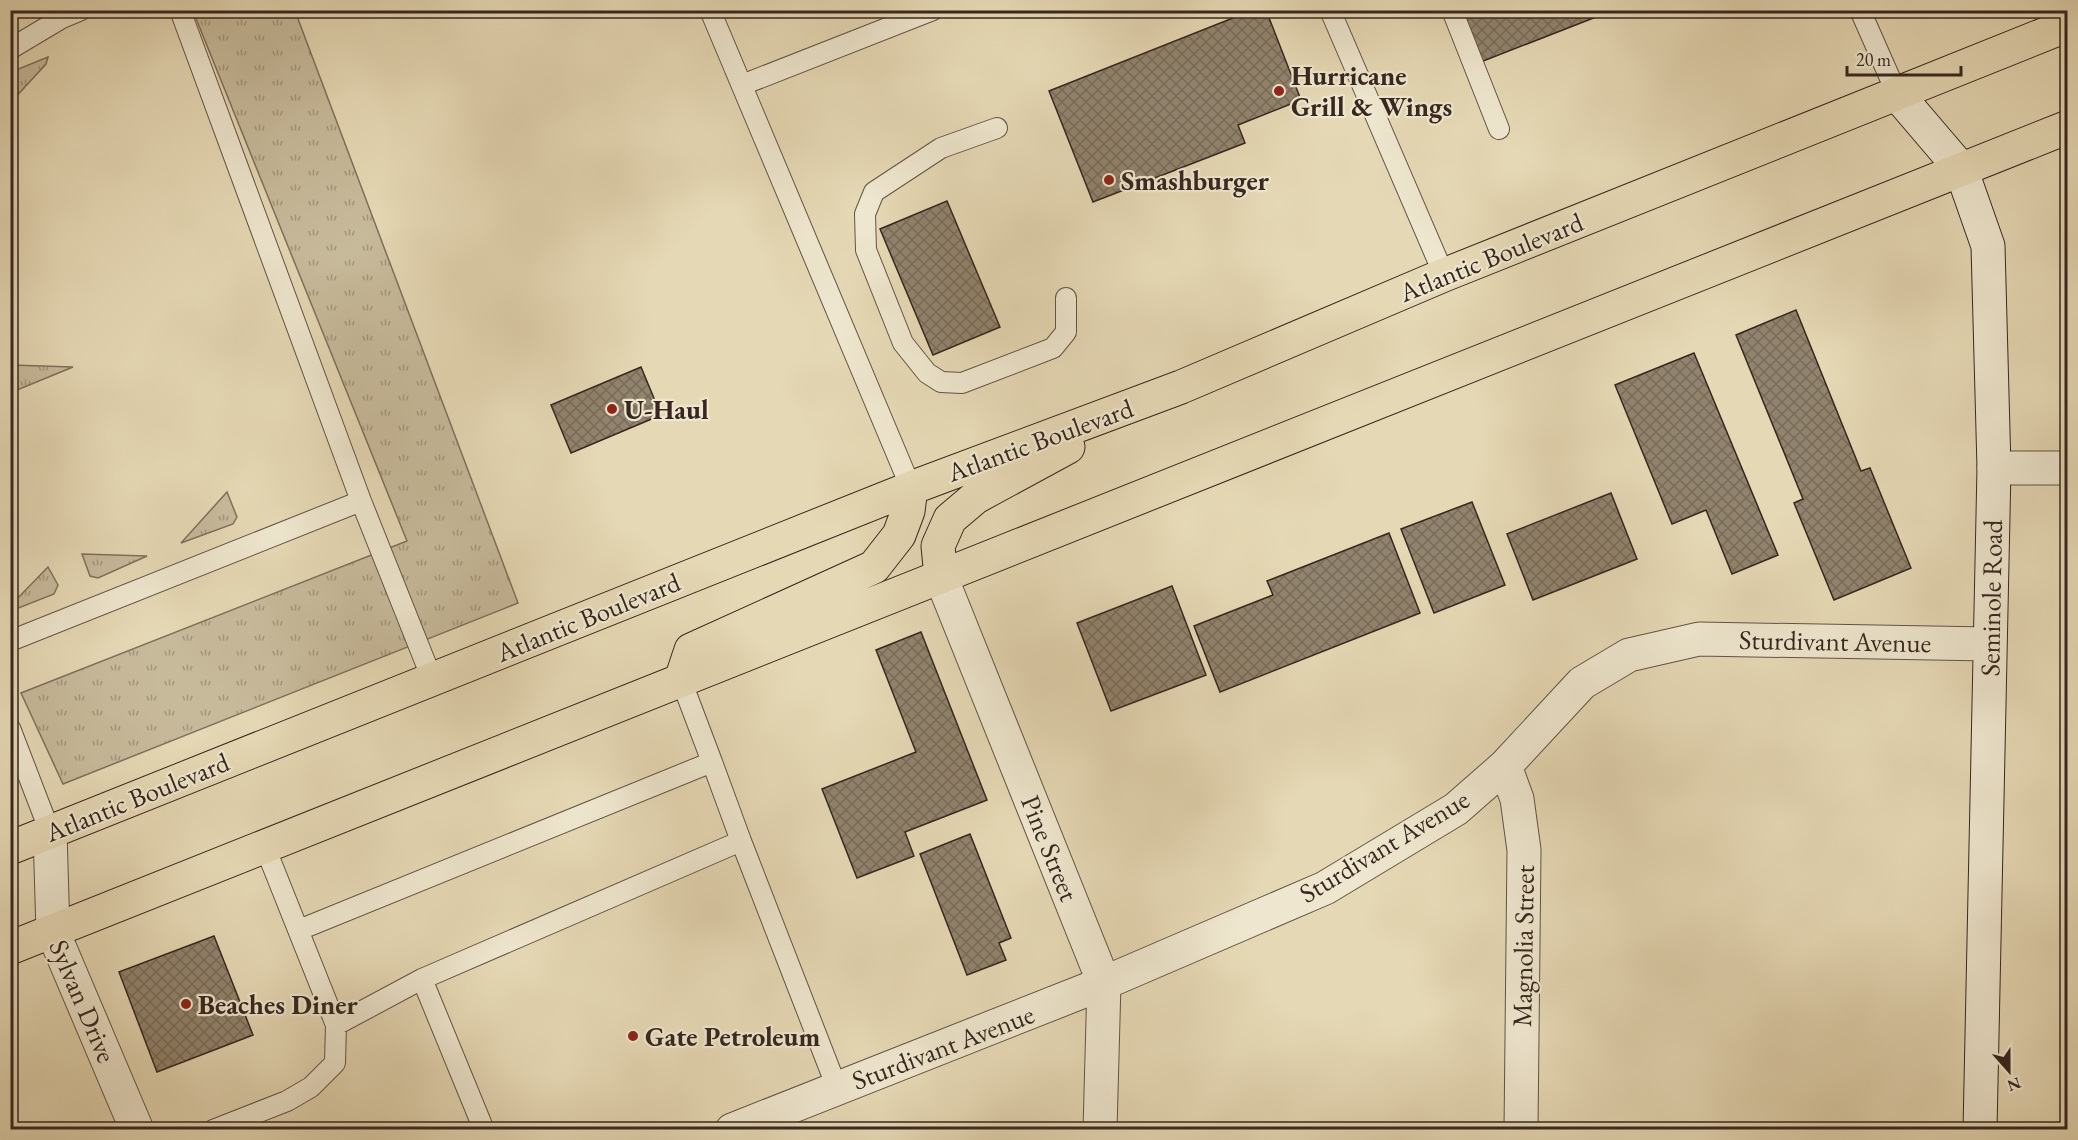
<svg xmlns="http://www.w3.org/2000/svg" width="2078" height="1140" viewBox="0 0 2078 1140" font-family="'EB Garamond',serif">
<defs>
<pattern id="grass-tufts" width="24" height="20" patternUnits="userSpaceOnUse" patternTransform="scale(1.5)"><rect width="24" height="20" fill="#c7ba9b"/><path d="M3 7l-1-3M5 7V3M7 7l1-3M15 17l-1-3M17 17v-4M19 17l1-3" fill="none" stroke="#a2977e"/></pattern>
<pattern id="building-cross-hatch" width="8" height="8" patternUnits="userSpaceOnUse" patternTransform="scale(1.5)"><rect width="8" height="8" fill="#91836d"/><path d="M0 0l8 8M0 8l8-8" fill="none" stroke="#776b59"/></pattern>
</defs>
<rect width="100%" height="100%" fill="#e5d8b4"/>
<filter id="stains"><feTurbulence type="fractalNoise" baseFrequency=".00333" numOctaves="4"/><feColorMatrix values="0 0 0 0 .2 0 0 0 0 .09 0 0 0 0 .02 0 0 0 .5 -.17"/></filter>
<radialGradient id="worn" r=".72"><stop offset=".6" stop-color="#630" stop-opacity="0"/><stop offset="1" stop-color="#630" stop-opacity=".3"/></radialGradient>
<path fill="url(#grass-tufts)" stroke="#7f705e" stroke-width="1.5" d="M193,11H295L518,603L63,784L21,693L407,541Z
M48,57L46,64L11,102V72Z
M11,365L73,367L17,390L11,373Z
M227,492L237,517L233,524L181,543Z
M82,554L147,556L98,578L90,576Z
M48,567L58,585L54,594L11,611V605Z"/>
<path fill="url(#building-cross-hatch)" stroke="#372720" stroke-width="1.5" d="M1253,10H1266L1301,100L1238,125L1245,143L1093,202L1049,91Z
M1471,10H1614L1478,63L1459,15Z
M947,201L1000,327L933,355L880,229Z
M1796,310L1861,471L1870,468L1911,568L1834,600L1794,503L1803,499L1736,335Z
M1694,353L1778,555L1732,574L1706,510L1672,524L1615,385Z
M641,367L661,415L571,453L551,405Z
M1611,493L1637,559L1533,600L1507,534Z
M1472,502L1505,585L1434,613L1401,529Z
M1389,533L1420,613L1220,692L1194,626L1273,595L1267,581Z
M1172,586L1206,675L1111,711L1077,623Z
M921,632L987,800L905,832L914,856L857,878L822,789L916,752L876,650Z
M970,834L1011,938L999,943L1006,960L967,975L920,854Z
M214,936L253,1035L157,1072L119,972Z"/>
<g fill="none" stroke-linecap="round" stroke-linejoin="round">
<g stroke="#625345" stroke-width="22">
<path id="lane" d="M180,10L361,501L432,679
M710,10L911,488
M1330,10L1444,275
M1452,10L1499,129
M1860,10L1897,94
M10,49L62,18L81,10
M742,85L933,10
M997,128L941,148L874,192L865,214L866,250L903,343L927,373L941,382L962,383L1053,348L1066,332V298
M10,641L361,501
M681,680L712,762
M10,728L50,832
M741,841L837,1088
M265,847L336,1025
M422,979L484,1130
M213,1130L287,1101L311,1087L335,1063L336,1025L422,979L741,841L712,762L299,930"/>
</g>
<g stroke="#625345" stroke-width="35">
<path id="street" d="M1994,468H2068
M941,577L1104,983L1100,1130
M1505,766L1517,799L1524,850L1521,1130
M50,832L53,932L137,1130
M732,1130L1104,983L1325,888L1456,809L1505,766L1582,683L1629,655L1699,639L1989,644"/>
</g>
<g stroke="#372720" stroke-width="35">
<path id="secondary" d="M1897,94L1961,169L1988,246L1994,468L1980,1130"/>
</g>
<g stroke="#372720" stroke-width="35">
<path id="highway" d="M941,577L938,546L950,519L976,497L1068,447
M681,680L691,650L874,567L899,535L908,511L911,488
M10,848L911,488L1181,387L1444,275L2068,25
M10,948L2068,127"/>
</g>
<use href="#lane" stroke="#eee6ce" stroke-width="20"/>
<use href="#street" stroke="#eee6ce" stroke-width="33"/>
<use href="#secondary" stroke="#eee6ce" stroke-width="33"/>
<use href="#highway" stroke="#e5d8b4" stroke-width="33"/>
</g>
<g fill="#8f2418" stroke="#eee6ce" stroke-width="2">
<circle cx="1279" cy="91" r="6"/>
<circle cx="1109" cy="180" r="6"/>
<circle cx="612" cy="409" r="6"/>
<circle cx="186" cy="1004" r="6"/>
<circle cx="633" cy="1036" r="6"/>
</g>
<g text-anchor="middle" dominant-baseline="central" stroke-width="4.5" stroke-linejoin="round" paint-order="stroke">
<g font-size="27" font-weight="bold" fill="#372720" stroke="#eee6ce" text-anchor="start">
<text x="1291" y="75">Hurricane<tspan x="1291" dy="31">Grill &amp; Wings</tspan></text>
<text x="1121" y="180">Smashburger</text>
<text x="624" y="409">U-Haul</text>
<text x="198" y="1004">Beaches Diner</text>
<text x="645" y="1036">Gate Petroleum</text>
</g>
<g font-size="27" fill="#372720" stroke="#eee6ce">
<text transform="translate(1491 257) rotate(-22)">Atlantic Boulevard</text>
<text transform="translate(1040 440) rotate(-20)">Atlantic Boulevard</text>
<text transform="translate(1991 598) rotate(-89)">Seminole Road</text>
<text transform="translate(588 617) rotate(-22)">Atlantic Boulevard</text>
<text transform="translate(1835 641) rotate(1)">Sturdivant Avenue</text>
<text transform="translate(137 797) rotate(-22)">Atlantic Boulevard</text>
<text transform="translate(1384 846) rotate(-31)">Sturdivant Avenue</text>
<text transform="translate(1050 848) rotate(68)">Pine Street</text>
<text transform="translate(1523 946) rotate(-89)">Magnolia Street</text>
<text transform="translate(83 1001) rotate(67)">Sylvan Drive</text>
<text transform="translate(943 1047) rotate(-21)">Sturdivant Avenue</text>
</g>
</g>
<rect width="2078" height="1140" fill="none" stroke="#e5d8b4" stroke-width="36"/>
<rect x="12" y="12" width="2054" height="1116" fill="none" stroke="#372720" stroke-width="3"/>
<rect x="18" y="18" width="2042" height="1104" fill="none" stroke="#372720" stroke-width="1.5"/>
<g transform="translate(2009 1071) rotate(159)" stroke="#eee6ce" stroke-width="4.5" paint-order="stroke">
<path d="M0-4.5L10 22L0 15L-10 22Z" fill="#372720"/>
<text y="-9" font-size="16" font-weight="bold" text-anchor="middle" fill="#372720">N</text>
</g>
<path d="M1847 66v9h114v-9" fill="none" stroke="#372720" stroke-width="3"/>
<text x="1856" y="66" font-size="18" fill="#372720" stroke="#eee6ce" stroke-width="4.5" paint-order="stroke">20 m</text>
<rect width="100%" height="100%" filter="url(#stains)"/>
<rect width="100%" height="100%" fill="url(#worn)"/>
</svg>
